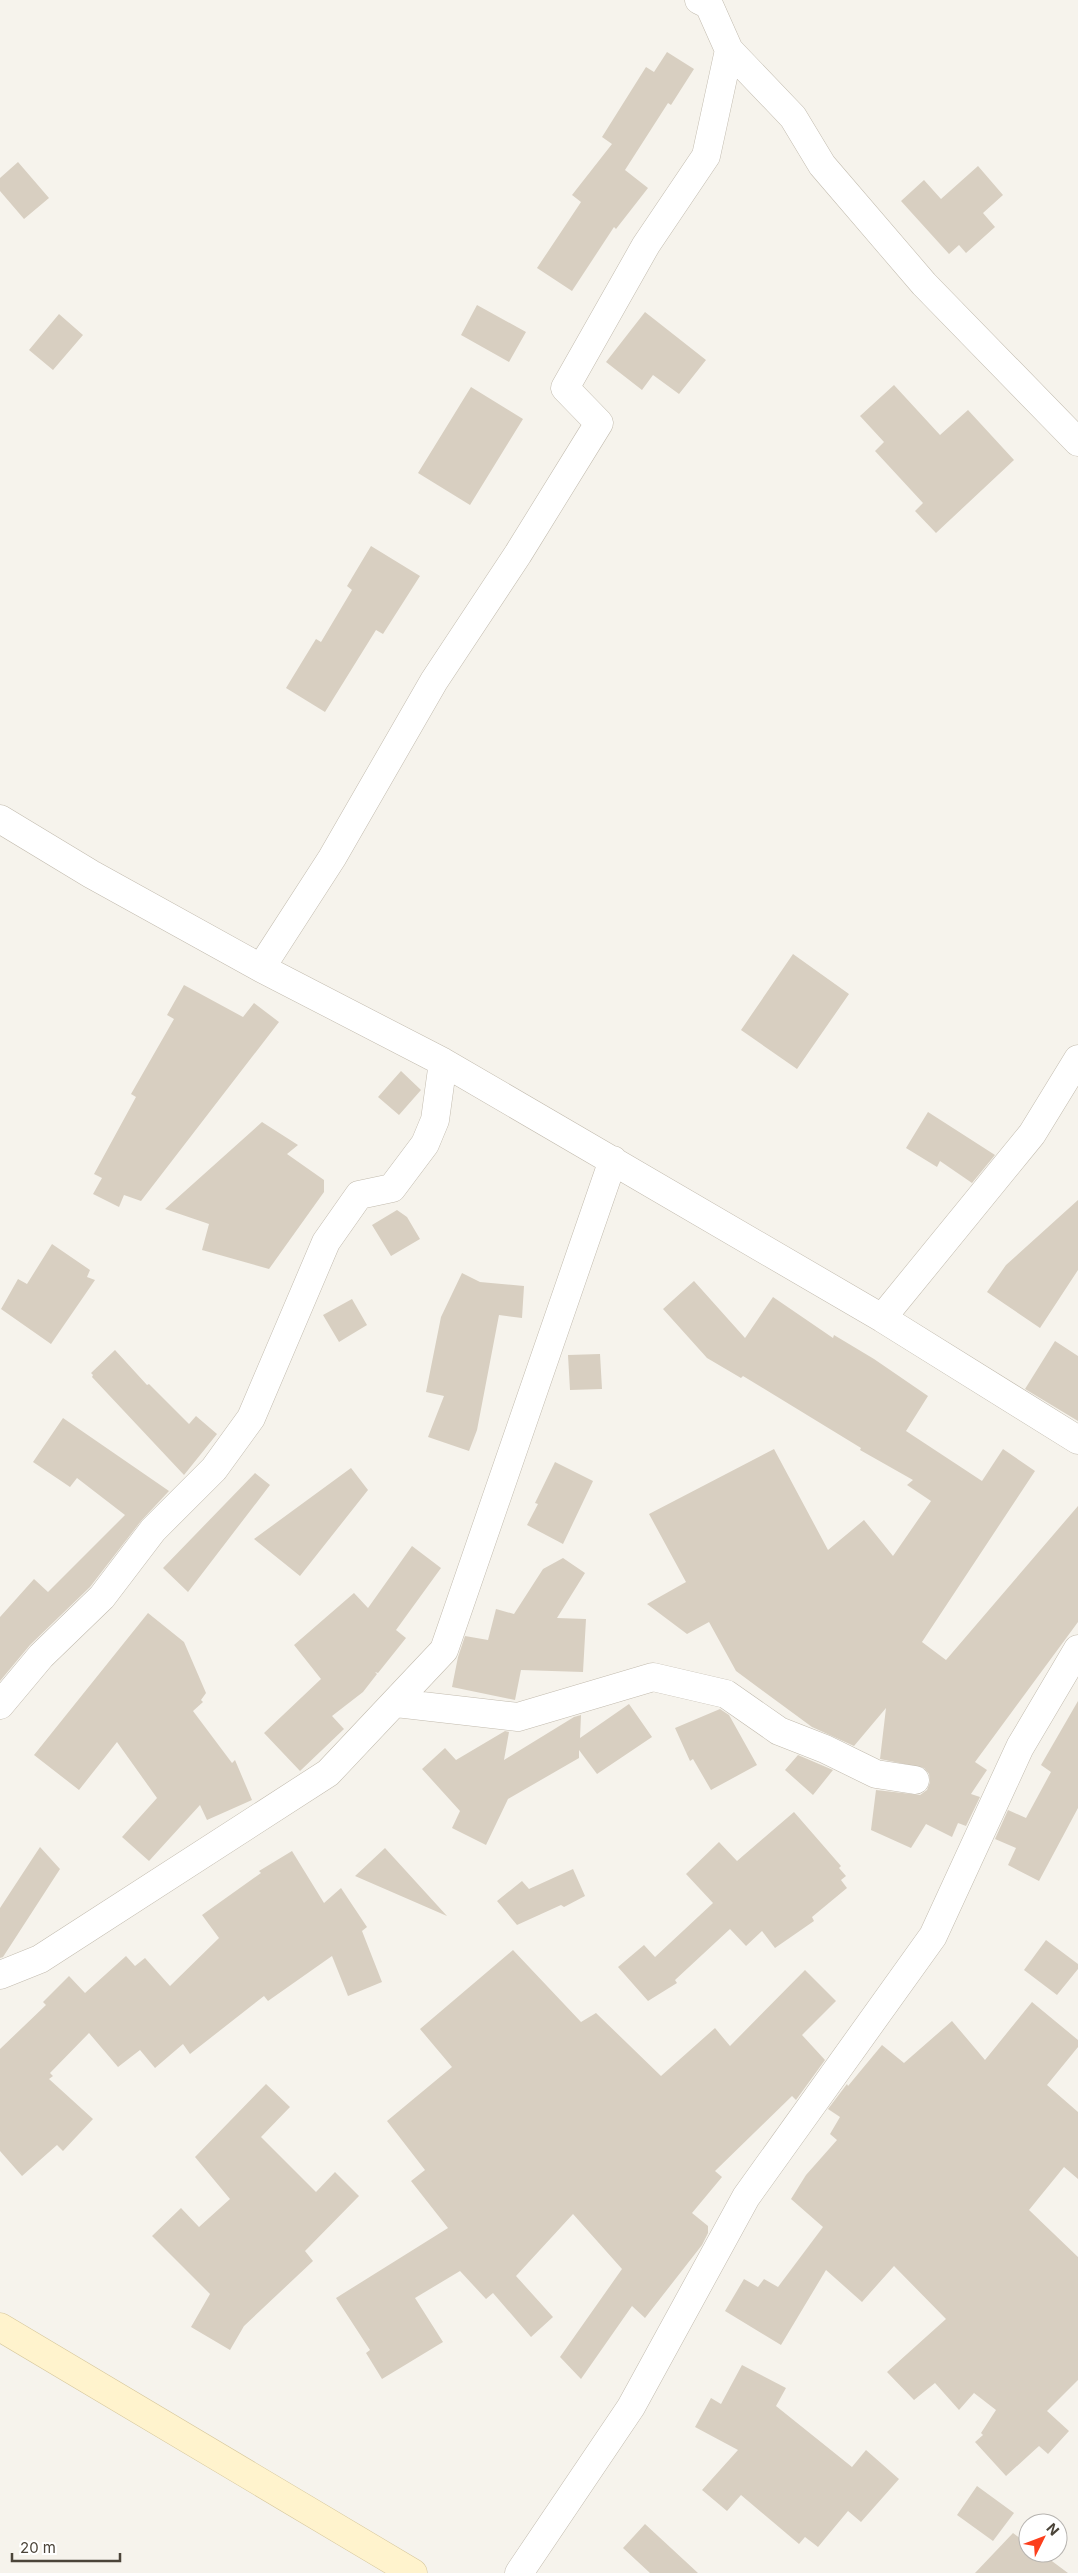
<svg xmlns="http://www.w3.org/2000/svg" width="1078" height="2573" viewBox="0 0 1078 2573" font-family="Inter,sans-serif">
<rect width="100%" height="100%" fill="#f6f3ec"/>
<path fill="#d8cfc1" d="M667,52L694,69L671,105L668,103L625,170L648,188L616,229L614,227L572,291L537,268L581,202L572,195L612,144L602,137L646,67L654,72Z
M18,162L49,198L24,219L0,191V178Z
M978,166L1003,195L983,213L995,227L966,253L959,245L949,254L901,201L924,180L941,199Z
M477,305L526,332L509,362L461,335Z
M645,312L706,360L679,394L653,375L642,390L606,362Z
M59,314L83,335L53,370L29,350Z
M894,385L940,435L968,410L1014,460L936,533L915,511L923,503L875,451L884,442L860,416Z
M471,387L523,419L470,505L418,473Z
M371,546L420,576L383,634L376,630L325,712L286,688L316,639L321,642L352,590L347,586Z
M793,954L849,994L797,1069L741,1030Z
M184,985L243,1017L254,1003L279,1022L141,1201L124,1195L119,1207L93,1194L102,1178L94,1174L136,1097L131,1094L174,1019L167,1015Z
M401,1071L421,1090L399,1115L378,1097Z
M928,1112L995,1155L972,1183L940,1161L937,1167L906,1148Z
M262,1122L298,1145L287,1154L324,1180V1192L269,1269L202,1250L209,1224L165,1209Z
M1078,1200V1270L1040,1328L987,1292L1006,1265Z
M397,1210L407,1217L420,1239L391,1256L372,1225Z
M52,1244L90,1270L87,1277L95,1280L51,1344L1,1309L18,1279L27,1284Z
M462,1273L480,1282L524,1286L522,1318L499,1315L477,1430L469,1451L428,1437L444,1396L426,1392L441,1317Z
M694,1281L745,1338L773,1297L833,1338L834,1335L874,1359L928,1396L906,1431L982,1481L1003,1449L1035,1471L922,1642L946,1660L1078,1506V1622L975,1762L987,1770L971,1794L980,1797L966,1826L958,1823L952,1837L926,1824L911,1848L871,1830L876,1790L920,1795L927,1790L930,1782L929,1774L924,1768L880,1759L886,1708L854,1746L812,1727L736,1671L709,1622L687,1634L647,1604L686,1582L649,1514L774,1449L828,1550L864,1520L893,1556L931,1501L907,1485L913,1480L860,1450L861,1448L743,1376L741,1378L707,1358L663,1309Z
M352,1299L367,1325L339,1342L323,1315Z
M1055,1341L1078,1356V1421L1025,1389Z
M115,1350L147,1385L149,1384L189,1424L196,1416L217,1434L184,1475L92,1377L93,1375L91,1373Z
M600,1354L602,1389L570,1390L568,1355Z
M63,1418L169,1491L141,1521L90,1587L30,1645L0,1681V1617L34,1579L48,1592L125,1515L77,1478L70,1487L33,1462Z
M555,1462L593,1481L563,1544L527,1525L538,1504L535,1503Z
M351,1468L368,1490L300,1576L254,1539Z
M255,1473L270,1485L188,1592L163,1568Z
M412,1546L441,1568L396,1630L406,1638L378,1673L375,1672L377,1674L363,1692L332,1716L344,1729L300,1771L264,1733L321,1679L294,1645L354,1593L368,1608Z
M563,1558L585,1573L557,1618L586,1619L583,1672L521,1670L515,1700L452,1687L458,1657L465,1636L488,1640L496,1609L514,1614L543,1569Z
M148,1613L184,1642L206,1693L201,1700L203,1702L193,1711L232,1763L235,1760L252,1800L207,1820L200,1805L149,1861L122,1837L157,1798L117,1742L79,1790L34,1755Z
M1078,1701V1808L1039,1881L1008,1865L1016,1848L995,1839L1008,1810L1026,1818L1051,1772L1041,1765Z
M629,1704L652,1737L597,1774L579,1750V1758L508,1799L486,1845L452,1828L460,1811L422,1769L445,1748L456,1760L505,1731L509,1732L504,1760L574,1717L581,1715L580,1738Z
M720,1709L729,1715L757,1765L711,1790L693,1759L690,1761L675,1728Z
M798,1755L833,1770L813,1795L785,1770Z
M794,1812L841,1866L839,1868L846,1876L841,1880L847,1888L812,1917L814,1921L775,1948L762,1931L746,1946L730,1929L675,1980L677,1983L648,2001L618,1967L644,1945L655,1957L713,1903L686,1874L719,1842L737,1861Z
M40,1847L60,1869L3,1957L0,1958V1908Z
M385,1848L447,1916L355,1876Z
M292,1851L324,1903L341,1888L367,1927L362,1931L382,1982L348,1996L332,1956L268,2001L264,1996L190,2054L183,2044L155,2068L140,2050L118,2067L89,2033L50,2073L53,2076L49,2079L93,2119L63,2151L57,2145L22,2176L0,2151V2049L46,2005L43,2002L69,1976L85,1993L126,1956L135,1966L145,1958L170,1986L219,1938L202,1915L261,1873L259,1871Z
M573,1869L585,1896L564,1907L561,1905L517,1925L497,1901L522,1881L529,1889Z
M1046,1940L1078,1964V1969L1057,1995L1024,1970Z
M513,1950L581,2022L596,2013L661,2076L715,2028L730,2046L805,1970L836,2001L802,2035L825,2060L796,2100L792,2096L715,2171L722,2177L692,2213L708,2226V2233L702,2245L645,2318L632,2306L581,2379L560,2357L622,2269L573,2214L516,2276L553,2317L531,2337L493,2293L486,2299L460,2271L415,2298L443,2342L382,2379L366,2353L370,2350L336,2298L448,2228L411,2181L425,2170L387,2121L452,2067L420,2029Z
M1032,2002L1078,2040V2047L1047,2085L1078,2112V2179L1064,2167L1029,2210L1078,2257V2380L1047,2411L1069,2431L1048,2454L1039,2446L1006,2476L975,2442L983,2435L981,2433L996,2410L974,2393L959,2410L935,2383L914,2400L887,2372L946,2319L894,2266L862,2302L826,2270L781,2345L725,2311L744,2279L758,2287L764,2279L778,2287L823,2227L791,2199L806,2175L837,2140L830,2134L840,2117L828,2109L847,2084L848,2086L882,2045L904,2063L952,2021L985,2060Z
M266,2084L290,2107L261,2137L316,2192L335,2172L359,2196L305,2251L313,2261L244,2326L230,2350L191,2327L210,2294L152,2236L181,2208L199,2227L230,2199L195,2157Z
M742,2365L786,2388L776,2406L852,2467L866,2450L899,2479L861,2522L848,2511L818,2547L805,2537L799,2544L741,2495L727,2511L702,2490L738,2450L695,2427L711,2398L721,2404Z
M977,2486L1014,2513L993,2541L957,2515Z
M645,2524L698,2573H650L623,2548Z
M1013,2533L1028,2544V2553H1041L1068,2573H975Z"/>
<g fill="none" stroke-linecap="round" stroke-linejoin="round">
<g stroke="#c2bbae" stroke-width="29">
<path id="minor" d="M699,0L709,5L729,50L793,117L822,165L924,284L1078,442
M0,819L91,874L261,968L443,1062L882,1318L1078,1440
M261,968L332,858L434,681L518,554L599,423L565,388L646,245L706,156L729,50
M882,1318L1032,1134L1078,1059
M396,1703L518,1717L653,1677L726,1694L779,1731L825,1749L876,1774L915,1780
M0,1705L41,1656L102,1597L153,1530L214,1469L251,1418L326,1242L359,1195L392,1188L425,1144L435,1120L443,1062
M0,1975L40,1959L328,1773L444,1650L613,1160
M519,2573L631,2407L746,2197L933,1936L1020,1747L1078,1649"/>
</g>
<g stroke="#d6c79b" stroke-width="29">
<path id="secondary" d="M0,2327L413,2573"/>
</g>
<use href="#minor" stroke="#fff" stroke-width="28"/>
<use href="#secondary" stroke="#fff3cd" stroke-width="28"/>
</g>
<g transform="translate(1043 2538) rotate(48)"><circle r="24" fill="#ffffff" stroke="#b7b4b0"/>
<path d="M0-4L9 19L0 12L-9 19Z" fill="#fc3f1d"/>
<text y="-8" font-size="14" font-weight="bold" text-anchor="middle" fill="#4b4439">N</text>
</g>
<path d="M12 2553v8h108v-8" fill="none" stroke="#4b4439" stroke-width="2.5"/>
<text x="20" y="2553" font-size="15" fill="#4b4439" stroke="#ffffff" stroke-width="4" paint-order="stroke">20 m</text>
</svg>
